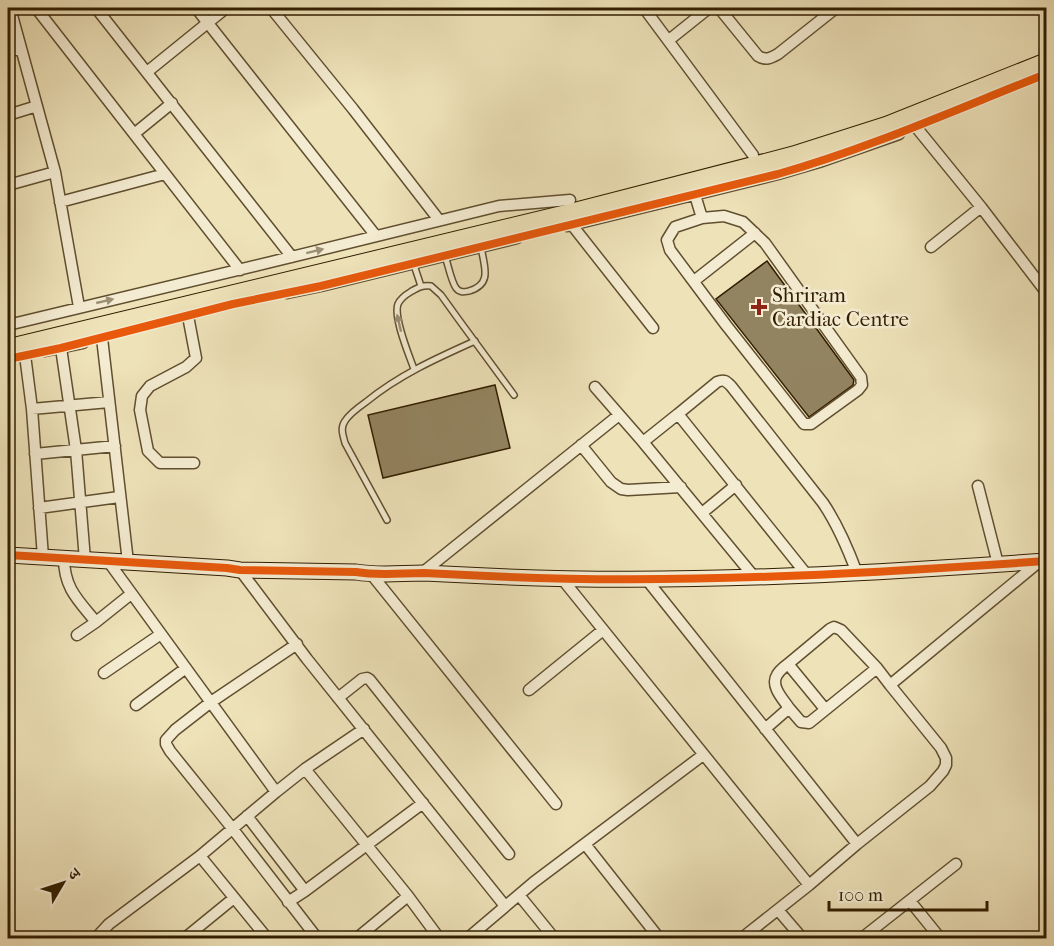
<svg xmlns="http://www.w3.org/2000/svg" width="1054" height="946" viewBox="0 0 1054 946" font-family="'IM FELL French Canon','Noto Serif Devanagari',serif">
<rect width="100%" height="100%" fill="#eee2b9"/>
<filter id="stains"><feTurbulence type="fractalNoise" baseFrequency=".00333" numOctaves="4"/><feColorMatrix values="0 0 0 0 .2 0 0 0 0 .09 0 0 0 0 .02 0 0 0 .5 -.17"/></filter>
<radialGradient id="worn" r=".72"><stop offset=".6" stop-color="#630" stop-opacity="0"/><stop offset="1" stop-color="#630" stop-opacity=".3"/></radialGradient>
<path fill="#938461" stroke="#311e01" stroke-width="1.5" d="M767,261L854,380L853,385L809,417L716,299Z
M495,385L510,448L383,478L368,415Z"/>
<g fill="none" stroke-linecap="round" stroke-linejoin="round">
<g stroke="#604f2f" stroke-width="8">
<path id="lane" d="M445,256C448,264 451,281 456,288C460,293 464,292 469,291C493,284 484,266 481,247
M413,262L421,286
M414,369C409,355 393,317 398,304C401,297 407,294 412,291C419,287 423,285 431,286L441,295L459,320L514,395
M387,520L345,443C343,435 340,428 345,421C350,413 359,407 366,402C399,375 437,358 475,341"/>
</g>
<g stroke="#604f2f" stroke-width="13">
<path id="street" d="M10,8L55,172L79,307
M36,8L240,270
M96,8L292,257
M196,8L376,236
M271,8L353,109L439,220
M644,8L753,155
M719,8L758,56C766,61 771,58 778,54L836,8
M669,40L709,8
M8,51L21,49
M147,72L226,8
M8,115L37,106
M916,127L981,207L1046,292
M134,134L172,103
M8,185L55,172
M695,195L702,218L724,216L743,222L765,243L861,377L862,385L858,390L811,424H804L726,325L670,250L667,240L675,227L702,218
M60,202L165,174
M572,225L653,328
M567,226L778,174L819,162L899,134
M931,247L981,207
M694,281L755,233
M287,293L321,286L517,238
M188,316L196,358L186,367L150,386L142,396L140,410L148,451L160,463H194
M8,325L271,262L499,206L570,200
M102,338L128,562
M61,348L76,450L85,560
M45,351L83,343
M25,355L32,409L43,557
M595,387L643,442L755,578
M32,409L109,402
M678,414L717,382C724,379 726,381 731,386L823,503C838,525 848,549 857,573
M643,442L678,414L807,575
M581,445L611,482L621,489L628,490L681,487
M35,454L115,446
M978,486L998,564
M39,508L119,497
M702,513L736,485
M64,558C64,588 78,600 96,622
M108,561L276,792
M240,570L307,659L505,906
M422,573L619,415
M372,575L556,804
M563,580L809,885
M647,580L857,844
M77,635L96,622L131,594
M297,644L211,702L175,730L166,740V744L170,751L232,828L317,938
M104,673L161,634
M529,690L603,630
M338,698L362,679L367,678L370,680L509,854
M136,705L186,668
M789,708L801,722L809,723L877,668
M825,709L788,664L830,629L834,627L841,630L877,668L890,685
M765,729L789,708C783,699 770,686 777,675C779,671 784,667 788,664
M305,769L408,896L439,938
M247,816L305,891
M585,844L659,938
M200,856L267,938
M519,895L554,938
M910,901L940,938
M288,902L305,891L423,803
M778,910L802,938
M96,938L109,924L200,856L276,792L305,769L364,729
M185,938L234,898
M357,938L408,896
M468,938L534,882L703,755
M742,938L809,885L857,844L930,786L943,771L946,765V758L941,748L890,685L1039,562
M862,938L956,864"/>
</g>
<g stroke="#311e01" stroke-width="17">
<path id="secondary" d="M8,555L227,568L240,570L356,572C379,576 401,573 424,573C445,574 466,575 487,576C674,585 860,574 1046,561"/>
</g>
<g stroke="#311e01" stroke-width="23">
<path id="highway" d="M8,350L573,214L794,157L888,127L1046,64"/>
</g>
<use href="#lane" stroke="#f4ecd2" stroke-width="5"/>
<use href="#street" stroke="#f4ecd2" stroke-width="10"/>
<use href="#secondary" stroke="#f4ecd2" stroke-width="15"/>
<use href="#highway" stroke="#eee2b9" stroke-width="21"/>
<g stroke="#f4ecd2" stroke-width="11">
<path id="cycleway" d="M8,359L61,348L233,304L321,286L778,174C870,148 957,109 1046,74
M8,555L227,568L240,570L356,572C379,576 401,573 424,573C445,574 466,575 487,576C674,585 860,574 1046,561"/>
</g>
<use href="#cycleway" stroke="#e8590c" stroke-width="8"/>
</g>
<defs><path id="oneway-solid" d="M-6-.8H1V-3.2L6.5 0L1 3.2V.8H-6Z" transform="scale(1.5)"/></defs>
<g fill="#9c8f74">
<use href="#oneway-solid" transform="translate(315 251) rotate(-14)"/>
<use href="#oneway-solid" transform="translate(105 301) rotate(-13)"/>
<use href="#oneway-solid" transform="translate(399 323) rotate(-103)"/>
</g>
<path fill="#8f2418" stroke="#f4ecd2" stroke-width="2" d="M756 298h6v6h6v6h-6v6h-6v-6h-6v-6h6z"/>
<g text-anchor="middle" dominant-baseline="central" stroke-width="5" stroke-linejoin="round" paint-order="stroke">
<g font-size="21" fill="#311e01" stroke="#f4ecd2" text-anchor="start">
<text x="772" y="295">Shriram<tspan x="772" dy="24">Cardiac Centre</tspan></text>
</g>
</g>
<rect width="1054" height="946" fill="none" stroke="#eee2b9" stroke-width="30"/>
<rect x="9" y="9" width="1036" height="928" fill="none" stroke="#311e01" stroke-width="3"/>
<rect x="15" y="15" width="1024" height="916" fill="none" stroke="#311e01" stroke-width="1.5"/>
<g transform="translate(63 883) rotate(51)" stroke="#f4ecd2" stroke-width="4.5" paint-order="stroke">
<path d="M0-4.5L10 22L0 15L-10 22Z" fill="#311e01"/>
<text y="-9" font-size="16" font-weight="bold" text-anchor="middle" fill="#311e01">उ</text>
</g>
<path d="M829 901v9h158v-9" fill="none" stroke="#311e01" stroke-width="3"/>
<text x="838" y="901" font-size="18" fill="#311e01" stroke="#f4ecd2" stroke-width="4.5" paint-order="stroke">100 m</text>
<rect width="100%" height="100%" filter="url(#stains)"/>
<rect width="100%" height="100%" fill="url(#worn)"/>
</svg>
